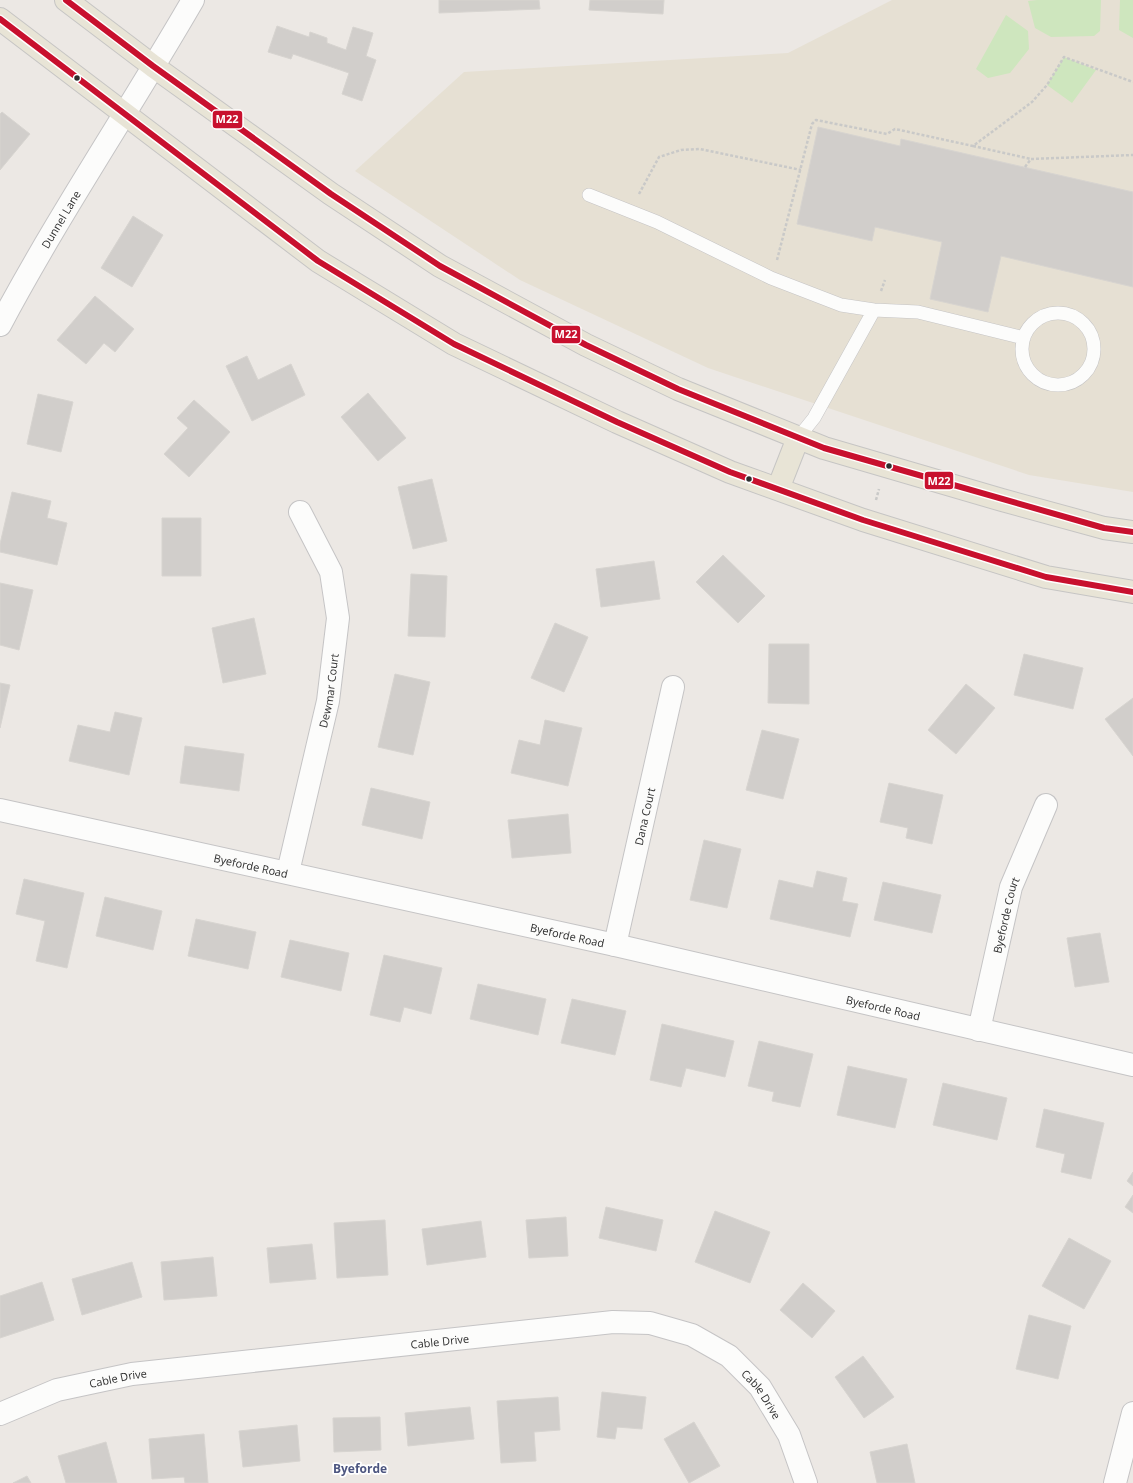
<svg xmlns="http://www.w3.org/2000/svg" width="1133" height="1483" viewBox="0 0 1133 1483" font-family="'Open Sans',sans-serif">
<rect width="100%" height="100%" fill="#ece8e4"/>
<path fill="#e6e0d3" d="M892,0H1133V492L1029,475L708,368L520,280L355,171L464,72L788,53Z"/>
<path fill="#cee6be" d="M1037,0H1101L1100,31L1094,36L1051,37L1035,28L1028,1Z
M1120,0H1133V38L1119,30Z
M1006,15L1028,31L1029,49L1010,73L988,78L976,69Z
M1064,57L1096,70L1072,103L1047,85Z"/>
<path fill="#d1cecb" stroke="#d7d4d0" d="M439,0H539L540,9L439,13Z
M590,0H664L663,14L589,10Z
M277,26L309,37L310,32L327,38V43L346,50L353,27L373,33L366,56L376,60L362,101L342,94L349,73L293,54L291,59L268,52Z
M2,112L30,134L0,170V114Z
M818,127L900,146L901,139L1133,192V287L1001,256L988,312L930,299L942,242L875,227L872,241L797,224Z
M133,216L163,235L132,287L101,268Z
M95,296L134,329L115,352L104,343L86,364L57,340Z
M247,356L258,380L291,364L305,395L252,421L226,366Z
M368,393L406,438L378,461L341,417Z
M38,394L73,402L61,452L27,444Z
M194,400L230,432L189,477L164,454L188,428L177,418Z
M432,479L447,541L413,549L398,487Z
M12,492L51,501L47,518L67,523L57,565L0,552V544Z
M162,518H201V576H162Z
M723,555L765,596L738,623L696,582Z
M654,561L660,599L601,607L596,569Z
M411,574L447,576L445,637L408,636Z
M0,583L33,590L19,650L0,645Z
M254,618L266,674L223,683L212,628Z
M555,623L588,637L564,692L531,678Z
M769,644H809V704L768,703Z
M1024,654L1083,668L1073,709L1014,695Z
M395,674L430,682L413,755L378,747Z
M0,683L10,685L0,728Z
M966,684L995,708L956,754L928,730Z
M1133,698V756L1105,719Z
M115,712L142,718L129,775L69,761L78,725L110,732Z
M545,720L582,728L568,786L511,773L519,740L540,745Z
M762,730L799,739L783,799L746,790Z
M185,746L244,754L239,791L180,783Z
M889,783L943,795L932,844L906,838L908,828L880,822Z
M371,788L430,802L422,839L362,825Z
M568,814L571,853L512,858L508,820Z
M704,840L741,849L727,908L690,900Z
M817,871L847,878L842,901L858,904L850,937L770,919L779,880L813,888Z
M24,879L84,893L67,968L36,961L45,921L16,914Z
M883,882L941,895L932,933L874,920Z
M105,897L162,911L153,950L96,936Z
M196,919L256,932L248,969L188,956Z
M1100,933L1109,982L1075,987L1067,938Z
M290,940L349,953L341,991L281,977Z
M384,955L442,968L431,1014L404,1007L400,1022L370,1015Z
M478,984L546,999L538,1035L470,1019Z
M572,999L626,1011L615,1055L561,1043Z
M662,1024L734,1041L725,1077L686,1068L681,1087L650,1080Z
M759,1041L813,1054L800,1107L772,1101L774,1092L748,1086Z
M848,1066L907,1079L895,1128L837,1115Z
M943,1083L1007,1098L997,1140L933,1125Z
M1044,1109L1104,1123L1091,1179L1061,1172L1065,1154L1036,1147Z
M1133,1172V1186L1127,1181Z
M1133,1195V1213L1125,1207Z
M606,1207L663,1220L656,1251L599,1238Z
M715,1211L770,1232L750,1283L695,1262Z
M566,1217L568,1256L529,1258L526,1220Z
M385,1220L388,1275L337,1278L334,1223Z
M481,1221L486,1257L427,1265L422,1229Z
M1069,1238L1111,1261L1084,1309L1042,1286Z
M312,1244L316,1279L270,1283L267,1248Z
M213,1257L217,1296L164,1300L161,1262Z
M132,1262L142,1297L82,1315L72,1279Z
M42,1282L54,1320L0,1338V1296Z
M803,1283L835,1311L812,1338L780,1310Z
M1029,1315L1071,1326L1058,1379L1016,1369Z
M863,1356L894,1397L864,1418L835,1377Z
M602,1392L646,1397L642,1429L617,1427L615,1439L597,1437Z
M558,1397L560,1430L534,1432L536,1461L501,1463L497,1401Z
M470,1407L474,1439L408,1446L405,1413Z
M380,1417L381,1450L334,1452L333,1418Z
M694,1422L720,1466L689,1483L664,1439Z
M297,1425L300,1461L243,1467L239,1431Z
M204,1434L208,1483H185L184,1477L152,1479L149,1439Z
M106,1442L117,1483H66L58,1456Z
M907,1444L915,1483H877L870,1452Z
M27,1476L31,1483H13Z"/>
<g fill="none" stroke-linecap="round" stroke-linejoin="round">
<g stroke="#c5c4c5" stroke-width="14">
<path id="lane" d="M589,195L657,222L771,278L841,305L874,310L918,312L1024,338
M1022 349a36 36 0 1 1 72 0a36 36 0 1 1-72 0Z
M798,438L814,418L874,310"/>
</g>
<g stroke="#c5c4c5" stroke-width="24">
<g id="street">
<path id="s1" d="M0,325C59,214 130,109 193,0"/>
<path id="s2" d="M0,810L615,945L1133,1065"/>
<path id="s3" d="M288,872L328,701L338,618L331,572L300,512"/>
<path id="s4" d="M615,945L673,687"/>
<path id="s5" d="M979,1030L1011,887L1046,805"/>
<path id="s6" d="M0,1414L57,1390L132,1374L613,1322L650,1323L692,1335L729,1356L760,1387L789,1435L806,1483"/>
<path d="M1115,1483L1133,1413"/>
</g>
</g>
<g stroke="#c6c5c4" stroke-width="24">
<path id="primary" d="M66,0L153,66L331,194L440,266L586,345L678,389L824,448L1002,500L1104,528L1133,532
M0,19L318,261L454,344L617,422L730,472L863,520L1046,577L1133,592
M778,489L798,438"/>
</g>
<path stroke="#c9c9c8" stroke-width="2.5" stroke-dasharray="3 2" stroke-linecap="butt" d="M973,146L1031,159
M1025,167L1031,159L1133,155
M639,194L659,157L681,150L700,149L801,170
M777,260L812,124L816,120L887,134L895,129L973,146L1032,102L1047,85L1064,57L1133,82
M881,291L885,280
M876,500L879,489"/>
<use href="#lane" stroke="#fcfcfb" stroke-width="13"/>
<use href="#street" stroke="#fcfcfb" stroke-width="22"/>
<use href="#primary" stroke="#e8e4d6" stroke-width="22"/>
<g stroke="#fff" stroke-width="9">
<path id="bus-1" d="M66,0L153,66L331,194L440,266L586,345L678,389L824,448L1104,528L1133,532
M0,19L318,261L454,344L617,422L730,472L863,520L1046,577L1133,592"/>
</g>
<use href="#bus-1" stroke="#c8102e" stroke-width="6"/>
</g>
<g fill="#2e2e2e" stroke="#fff" stroke-width="1.5">
<circle cx="77" cy="78" r="3.5"/>
<circle cx="889" cy="466" r="3.5"/>
<circle cx="749" cy="479" r="3.5"/>
</g>
<g text-anchor="middle" dominant-baseline="central" stroke-width="3.5" stroke-linejoin="round" paint-order="stroke">
<g font-size="11" fill="#2e2e2e" stroke="#fff">
<text stroke="none"><textPath href="#s1" startOffset="122">Dunnel Lane</textPath></text>
<text stroke="none"><textPath href="#s3" startOffset="186">Dewmar Court</textPath></text>
<text stroke="none"><textPath href="#s4" startOffset="132">Dana Court</textPath></text>
<text stroke="none"><textPath href="#s2" startOffset="257">Byeforde Road</textPath></text>
<text stroke="none"><textPath href="#s5" startOffset="118">Byeforde Court</textPath></text>
<text stroke="none"><textPath href="#s2" startOffset="581">Byeforde Road</textPath></text>
<text stroke="none"><textPath href="#s2" startOffset="905">Byeforde Road</textPath></text>
<text stroke="none"><textPath href="#s6" startOffset="448">Cable Drive</textPath></text>
<text stroke="none"><textPath href="#s6" startOffset="124">Cable Drive</textPath></text>
<text stroke="none"><textPath href="#s6" startOffset="796">Cable Drive</textPath></text>
</g>
<g font-size="12" font-weight="bold" fill="#4d5680" stroke="#fff">
<text x="360" y="1468">Byeforde</text>
</g>
</g>
<g stroke="#fff" stroke-width="1.5">
<rect x="212" y="110" width="31" height="19" rx="4" fill="#c8102e"/>
<rect x="551" y="325" width="30" height="19" rx="4" fill="#c8102e"/>
<rect x="924" y="471" width="30" height="19" rx="4" fill="#c8102e"/>
</g>
<g font-size="11" text-anchor="middle" font-weight="bold" fill="#fff">
<text x="227" y="123">M22</text>
<text x="566" y="338">M22</text>
<text x="939" y="485">M22</text>
</g>
</svg>
